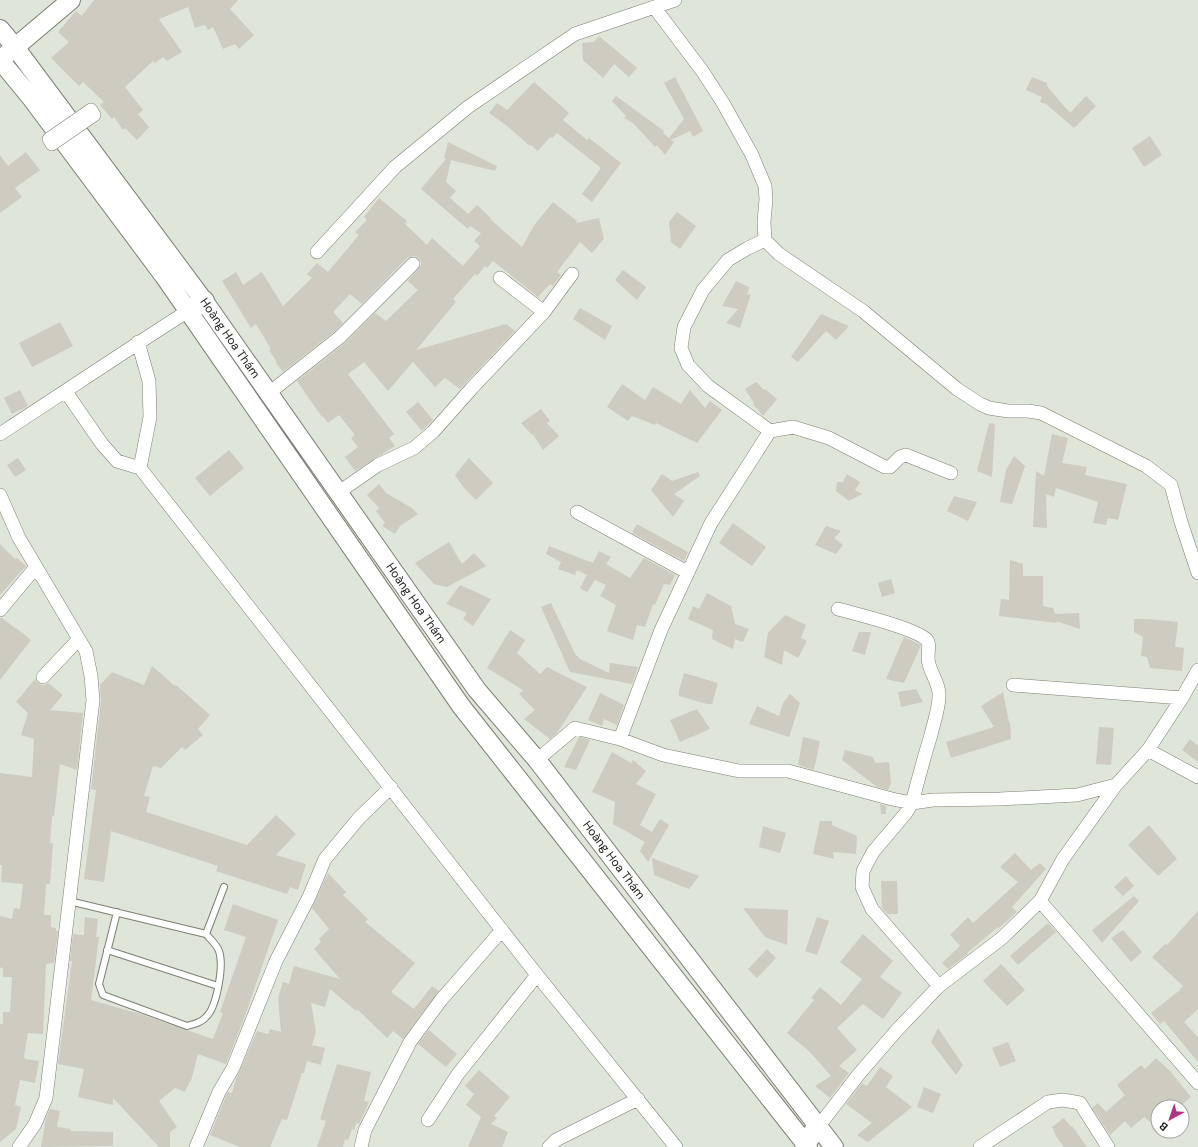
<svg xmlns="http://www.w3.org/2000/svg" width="1198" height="1147" viewBox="0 0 1198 1147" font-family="'DM Sans',sans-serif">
<rect width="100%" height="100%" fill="#e0e5d9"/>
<path fill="#cecbc0" d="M94,0H238L230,9L254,35L239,49L235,44L223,49L213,27L208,30L205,25L195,28L188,7L159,19L182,52L167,61L163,57L155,63L153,61L125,87L143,110L138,114L149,127L137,140L125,128L123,130L114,117L112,119L100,105L104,102L83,82L79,86L51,58L69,42L58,32L76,11L82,16Z
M599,36L637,68L629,77L614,64L603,78L583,60L582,43L594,42Z
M675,77L703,131L693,137L690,131L671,140L674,142L665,155L657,145L655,147L633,123L624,118L626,116L612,101L616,96L664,131L663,133L669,138L684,119L664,83Z
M1032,77L1047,83V86L1070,113L1086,96L1096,106L1074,128L1046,104L1040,102L1042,97L1026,90Z
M534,82L569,113L563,120L587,140L589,138L621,163L592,202L582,194L601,168L557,133L552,138L550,137L538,151L531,145L530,146L507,126L489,113L497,103L507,110Z
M1150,136L1162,155L1144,167L1132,148Z
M448,142L497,166L495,171L451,160L446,182L456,191L450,198L468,214L477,205L491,218L490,219L522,247L535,224L553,202L577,221L576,223L599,218L604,239L592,253L580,242L557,272L561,275L553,286L550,284L538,297L493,261L487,268L485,266L477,276L475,274L453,299L456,302L416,350L506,324L515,331L460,389L445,378L435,387L413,362L388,391L364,362L348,374L394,434L389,438L395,446L355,471L345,457L358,447L351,438L355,435L339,415L328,423L323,416L322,417L297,381L345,343L375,313L386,321L418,290L408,281L421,266V262L419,259L415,256L407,258L362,304L350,294L333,312L343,323L335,331L283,372L276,363L277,362L269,350L271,349L256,324L251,328L222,281L236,272L243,285L262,272L283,306L312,278L307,274L317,263L328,272L359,235L355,232L367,220L364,217L379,198L407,221L405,224L427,245L432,238L463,266L480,246L474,241L481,233L470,226L468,229L421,189L446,159L444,158Z
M26,152L40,170L15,188L22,197L0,213V155L8,166Z
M677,212L696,226L680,249L671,242L669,222Z
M623,270L646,287L637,300L615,280Z
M736,281L749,287L747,295L751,294L740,328L726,323L738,309L722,306Z
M580,308L612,326L605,340L573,319Z
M821,314L849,326L836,340L826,331L798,362L791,357Z
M60,322L73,346L32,367L19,343Z
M756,382L764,390L765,389L777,399L763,416L753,404L754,403L745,389Z
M622,384L645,400L653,387L681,404L690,390L705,408L710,401L722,410L697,443L656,423L655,425L632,416L628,421L607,407Z
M20,390L28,406L12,414L4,398Z
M418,402L433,420L422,431L406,412Z
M541,409L550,421L547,423L559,436L543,450L533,434L532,435L521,423Z
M989,423L995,424L992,477L977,471Z
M1052,434L1068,438L1062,463L1087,467L1085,475L1127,484L1118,520L1108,518L1106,525L1093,523L1098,502L1056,488L1054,497L1046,494L1047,528L1033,527L1036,471L1044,476Z
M229,450L244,468L210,496L195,478Z
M1014,456L1025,466L1012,504L1000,502L1006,470Z
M18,458L26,470L15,477L7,465Z
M469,458L493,483L476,500L464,488L455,475Z
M698,472L700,476L674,494L684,501L673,517L651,490L662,474L672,481Z
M847,474L860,482L855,490L862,494L849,501L836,491L837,482H843Z
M379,484L386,493L412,508L418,514L400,526L395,534L382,526L385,523L376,511L379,508L367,495Z
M954,496L977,502L968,521L947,511Z
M733,523L766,547L752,566L719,543Z
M637,524L688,552L684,561L632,533Z
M826,526L841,531L834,538L843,545L836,554L815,545Z
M449,542L462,564L474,553L486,566L447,587L434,584L415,563Z
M0,544L15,559L17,558L26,566L0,595Z
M549,546L593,563L599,551L611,557L606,564L630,578L644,558L675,575L670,585L664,584L655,605L653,604L645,627L637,625L633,640L607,631L616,605L600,596L606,585L595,580L587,592L580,588L587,575L577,570L575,575L558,569L561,562L546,554Z
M1010,560L1023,564V576H1043V606L1053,608L1055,614L1079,613L1080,629L1056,621L1057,623L999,616L1001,599L1009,600Z
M891,579L895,593L882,597L878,583Z
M460,585L491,599L473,626L463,619L467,613L446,604Z
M707,593L731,606L735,624L749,629L743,642L735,639L733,649L712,639L713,630L688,619L693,606L699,609Z
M551,603L575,654L580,659L609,673L610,663L638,667L632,684L570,672L541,607Z
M785,615L806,625L801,638L807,641L798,658L784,650L782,665L764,657L768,633Z
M0,618H2L15,628H16L31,640L0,680Z
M1134,619H1148L1178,622L1175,647L1184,648L1182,671L1150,668L1147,657L1141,656L1143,637L1134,632Z
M510,630L525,640L517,653L540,674L547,667L587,687L557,733L550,739L524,719L535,710L519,694L523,690L487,668Z
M859,632H871L865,655L852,651Z
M904,637L921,645L904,683L886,679Z
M152,666L175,686L176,685L210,715L198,729L203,735L185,750L182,747L161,768L153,766L144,796L150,797L146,812L247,845L276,815L296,834L276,855L306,864L298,890L290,887L287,894L216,871L218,866L111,831L104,882L84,879L96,790L91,789L101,701L100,685L112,672L144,685Z
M684,673L718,683L712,704H707L679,696V691Z
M35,679L37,682L41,685H45L48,683L63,695L50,710L83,713L77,770L60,764L54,816H52L50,843H53L50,884H46L44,915H51V927L56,928V931H58L54,963L46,964L43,1034L28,1033L24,1056L25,1059L39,1061L35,1083L20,1080L15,1105L21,1107L16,1129L0,1142V1024H3V1012H10L12,977H3V969L0,967V916L12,919L14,908L20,909L23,884L1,882L2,865H0V773L32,777L34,739L21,735L28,713L16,702Z
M916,689L923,702L901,707L898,692Z
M1003,692L1009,722H1010L1011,739L951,758L946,742L994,727L981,706Z
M600,693L624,705L617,725L604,719L602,726L588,720Z
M790,694L800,703L789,737L749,724L757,706L779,716L783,703Z
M697,709L710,729L680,742L670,720Z
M1099,727L1114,728L1111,765L1096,764Z
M579,737L590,740L576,770L564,767Z
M803,737L820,741L814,770L798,765Z
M1190,739L1198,746V762L1182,750Z
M845,750L873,757L875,763L889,762L891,783L888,790L877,787L842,760Z
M612,752L631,763L633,760L646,771L636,784L656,794L640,825L652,832L660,819L669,825L648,862L640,851L645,842L613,824L615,802L592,792Z
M880,804L886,806V814H881Z
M820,821H832V825L857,836L856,854L833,852L834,859L813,854Z
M1149,825L1177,859L1158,876L1128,845Z
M763,826L786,833L780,853L759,847Z
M1015,853L1031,870L1040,863L1046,869L1012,907L1017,912L999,928L998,927L967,953L950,935L968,917L973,923L1018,882L1000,867Z
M652,858L699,876L689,889L654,875Z
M328,873L346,892L343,895L368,919L365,922L415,963L391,992L414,1009L432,986L439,991L403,1039L393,1031L387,1038L357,1009L356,1011L330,989L325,1007L311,1003L316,1032L312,1045L325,1048L321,1065L307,1061L304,1073H302L287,1120L282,1119L270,1147H240L210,1135L226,1096L228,1092L232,1093L236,1079L257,1031L268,1034L270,1029L281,1032L278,998L283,982L289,984L294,966L340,979L314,949L321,942L319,939L329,929L312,908Z
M1126,876L1134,886L1123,896L1114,887Z
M881,881H897L898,914H887L882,908Z
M1134,896L1139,901L1102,943L1092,930Z
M233,904L278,920L245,1016L226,1064L198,1054L191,1081H190L185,1092L175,1088L159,1101L177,1127L170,1132V1147H159L113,1098V1105L78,1097L84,1069L58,1064L72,961H70L73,934L84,935L85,917L98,919L96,937H99L91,1000L140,1014L213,1039L223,1013L220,1012L246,937L224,930Z
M743,908L788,910L787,945L765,937Z
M1198,911V1009L1184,1022L1198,1037V1062L1164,1021L1160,1024L1151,1013L1180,990H1179L1183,986L1152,957L1165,944L1167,945Z
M817,917L829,921L817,955L805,951Z
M1048,923L1056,932L1018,965L1010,956Z
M1123,930L1142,952L1131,962L1111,938Z
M863,934L893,961L880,977L902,993L883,1019L863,1004L837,1028L857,1050L839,1066L849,1073L830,1098L815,1086L831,1076L809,1051L787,1033L814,1000L811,998L820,987L841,1005L862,979L840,962Z
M960,946L968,954L948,969L942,963Z
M767,949L776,958L757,978L748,969Z
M1001,964L1025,990L1007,1006L983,981Z
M938,1028L963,1065L956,1075L931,1042Z
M429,1030L457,1054L446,1067L418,1044Z
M1008,1042L1016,1061L1000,1067L992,1048Z
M1156,1058L1170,1071L1191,1097L1179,1107H1158V1116L1152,1123L1144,1117L1131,1128L1125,1121L1110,1135L1092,1108L1098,1103L1106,1112L1125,1095L1117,1085L1141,1065L1145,1069Z
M337,1064L371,1072L364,1101L369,1102L359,1124L356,1123L354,1130L352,1129L348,1140L345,1139L343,1147H317L326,1121L320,1119Z
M880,1067L893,1076L886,1087L912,1107L868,1142L857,1135L872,1123L846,1104L862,1083L867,1086Z
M479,1070L510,1097L494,1116L497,1118L491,1124L508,1132L502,1147H468L481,1117L466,1105L474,1094L465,1086Z
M924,1087L941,1094L933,1113L917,1107Z
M50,1109L60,1111L57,1127L71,1129L70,1131L113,1132V1146L41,1147L46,1118Z
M1064,1118L1071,1127L1072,1126L1087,1147H1064L1056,1136L1052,1127Z"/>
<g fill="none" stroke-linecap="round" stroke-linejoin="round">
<g stroke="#7b7f74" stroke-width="8">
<path id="lane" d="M69,901L206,934
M117,912L99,984L103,995L187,1026C194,1024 201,1023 206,1017C217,1007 224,965 219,951C217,945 210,939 206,934L224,887
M107,950L218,986"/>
</g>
<g stroke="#7b7f74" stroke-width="14">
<path id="street" d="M654,7L703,72L723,103L752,155L765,186L766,199L764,222L765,240L779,254L863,311L957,389L980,404L989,408L1008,411H1028L1041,413L1146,466L1171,485L1181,522L1198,573
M765,240L748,248L728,260L703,290L684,327L681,348L688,365L708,386L770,431
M317,252L395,167L468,107L575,34L675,0
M500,278L544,312
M138,342L149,381L150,417L140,468
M66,392L102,444L117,461L140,468L537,975L676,1147
M269,393L340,337L413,264
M0,434C63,393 125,351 188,311
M339,492L378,465L414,448L433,432L472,388L544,312L572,274
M0,495L19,538L86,651L91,676L93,700L46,1098L35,1124L19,1147
M577,512L687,572
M838,609C856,614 915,628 927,640C931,645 926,656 929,664C931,673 938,682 939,693C940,706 934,721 931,735C924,757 918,780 912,803L906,813L873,852L863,871L862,887L872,909L939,986
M0,610L36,567
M43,677L79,639
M1013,685L1182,698
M620,739L661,630L711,523L770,431L793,427L829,438L885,467H890L900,457L906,455L951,473
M1148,750L1198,777
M537,760L575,728L620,739L663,755L739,771H788L892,799L912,803L933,800L1000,799L1077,795L1116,785
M1040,901L1198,1083
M428,1120L458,1074L537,975
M818,1127L859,1074L897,1030L939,986L1002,938L1040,901L1063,859L1116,785L1148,750L1182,698L1198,670
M196,1147L219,1092L233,1068L276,961L309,897L325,859L359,818L391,787
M361,1147L365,1130L410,1042L441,1000L502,930
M549,1147L556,1140L638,1099
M980,1147L1048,1102L1063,1100L1080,1103L1108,1147"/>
</g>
<g stroke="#7b7f74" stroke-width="20">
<path id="secondary" d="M0,29L15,47L204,301L477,690L537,760L834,1147
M7,54L71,0
M0,60L32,99L164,276L461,706L808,1147"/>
</g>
<g stroke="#7b7f74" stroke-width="22">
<path id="primary" d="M188,311L204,301
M805,1143L818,1127"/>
</g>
<use href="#lane" stroke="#fff" stroke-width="6"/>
<use href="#street" stroke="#fff" stroke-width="13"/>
<use href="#secondary" stroke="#fff" stroke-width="18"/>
<use href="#primary" stroke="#fff" stroke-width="20"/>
<g stroke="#7b7f74" stroke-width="14" stroke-linecap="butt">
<path id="street-bridge" d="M91,110L94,115L52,144L49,139Z"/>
</g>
<use href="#street-bridge" stroke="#fff" stroke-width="13"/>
</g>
<g text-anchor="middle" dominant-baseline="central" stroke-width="4" stroke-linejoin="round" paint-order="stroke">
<g font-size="12" fill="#1a1c18" stroke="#fff">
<text transform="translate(230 338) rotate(55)">Hoàng Hoa Thám</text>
<text transform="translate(416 603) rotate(55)">Hoàng Hoa Thám</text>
<text transform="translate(614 860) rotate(53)">Hoàng Hoa Thám</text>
</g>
</g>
<g transform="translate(1170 1119) rotate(220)"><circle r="19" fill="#ffffff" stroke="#a3a4a3"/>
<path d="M0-3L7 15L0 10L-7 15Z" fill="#b23380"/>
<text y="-6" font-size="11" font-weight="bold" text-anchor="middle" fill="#1a1c18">B</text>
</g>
</svg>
